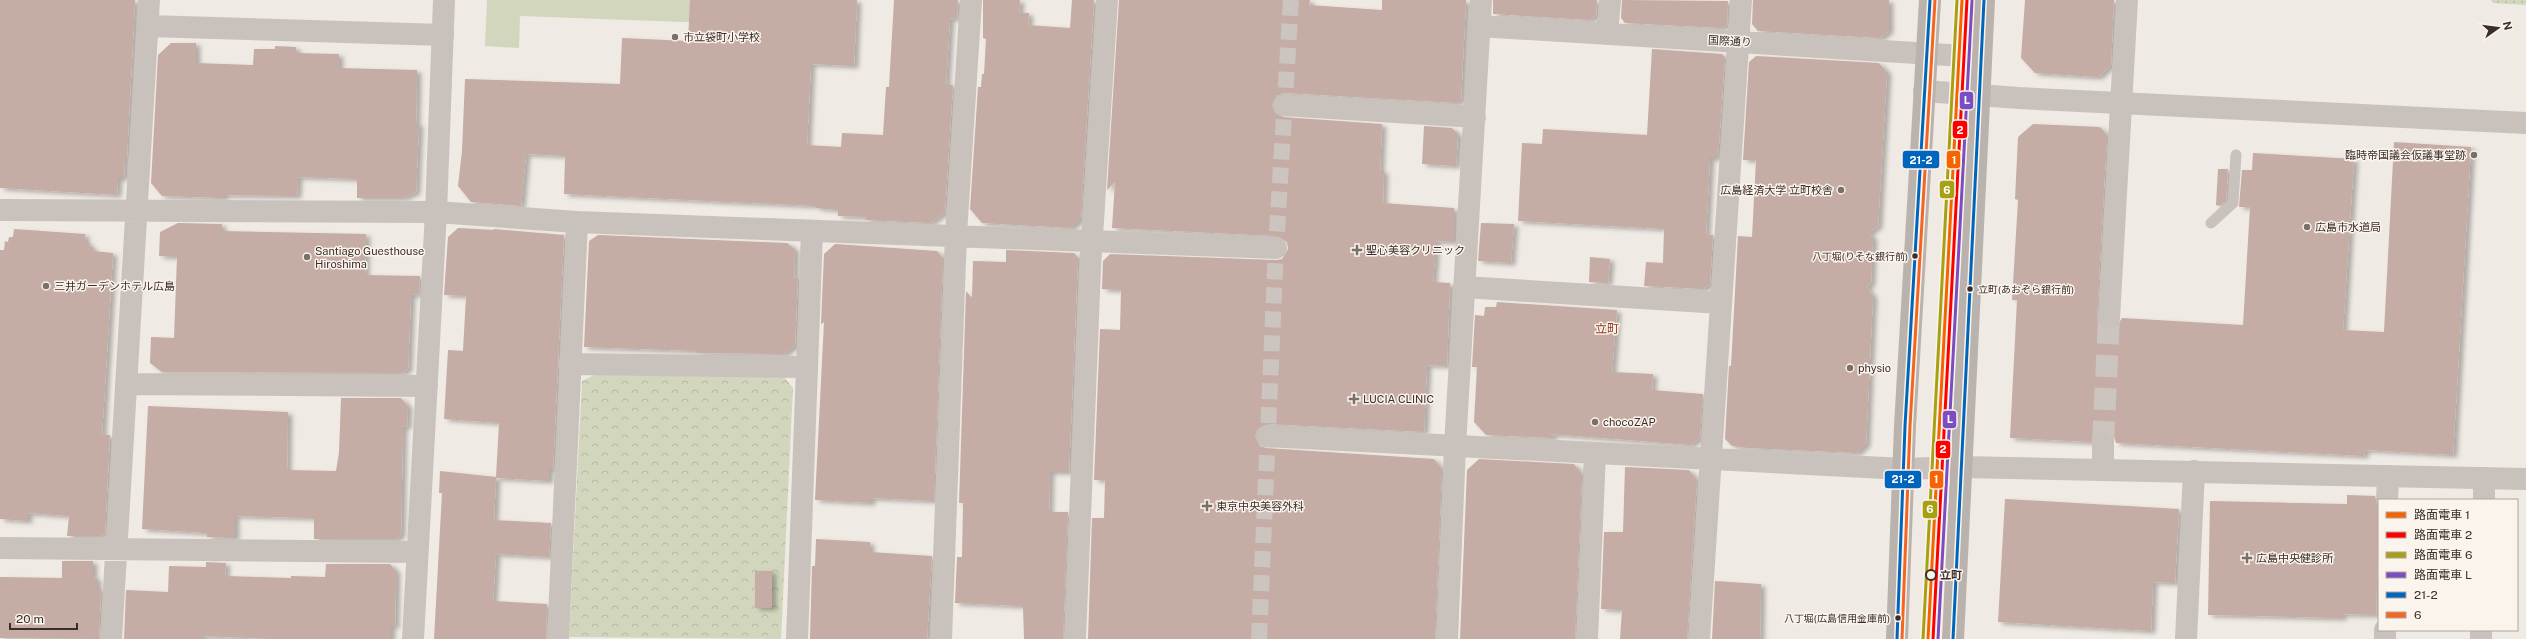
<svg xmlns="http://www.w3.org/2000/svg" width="2526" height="639" viewBox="0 0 2526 639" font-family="'Public Sans','Noto Sans JP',sans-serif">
<defs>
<pattern id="forest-crowns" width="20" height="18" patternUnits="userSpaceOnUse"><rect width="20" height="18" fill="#d2d6bd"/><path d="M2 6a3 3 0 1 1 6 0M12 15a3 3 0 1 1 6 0" fill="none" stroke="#b5b8a3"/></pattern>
<pattern id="garden-dots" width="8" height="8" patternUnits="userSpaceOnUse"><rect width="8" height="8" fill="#d2d6bd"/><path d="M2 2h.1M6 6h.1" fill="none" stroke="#b5b8a3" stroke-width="1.8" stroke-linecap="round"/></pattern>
<filter id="shadow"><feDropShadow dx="4.5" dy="2.5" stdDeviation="2" flood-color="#0004"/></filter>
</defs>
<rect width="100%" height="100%" fill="#f0eae4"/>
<path fill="#d2d6bd" d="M487,0H711L710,23L520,16L519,48L485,46Z"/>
<path fill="url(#forest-crowns)" d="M594,375L784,377L793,388L781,639L569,637L582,381Z"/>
<path fill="url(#garden-dots)" d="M2491,0H2526V5L2493,3Z"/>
<path fill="#c5aca4" filter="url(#shadow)" d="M0,0H135L127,157L125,155L124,178H118L117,195L0,188Z
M690,0H857L854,66L811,64L807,145L841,147L842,133L883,135L886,87H889L894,0H958L957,19L950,18L946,85H953L945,212L930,223L864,220L867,217L838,216V210L816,208V206L564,194L565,156L526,154L521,206L471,202L458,186L462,151L465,79L620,84L622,38L688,41Z
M983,0H1020L1019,13H1029L1028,25L1070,28L1072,0H1094L1081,218L1071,228L982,223L970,209L978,87H981L982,74H984L986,39L983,38Z
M1119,0H1310L1309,5L1382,10V0H1466L1461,100L1457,103L1285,93L1278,94L1272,104L1273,111L1283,117L1382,124L1380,171H1384L1383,203L1454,208V242L1436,241L1433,282L1450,283L1447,366L1427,365L1424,432L1268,424L1257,429L1255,436L1260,446L1266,448L1434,459L1442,469L1435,639H1088L1092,518H1104L1105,480H1094L1100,329L1120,330L1121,290L1102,289L1103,261L1110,254L1276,260L1282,259L1288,249L1287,242L1276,236L1112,228L1115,182L1107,190Z
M1493,0H1597L1596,15L1590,20L1493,14Z
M1622,0L1728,1L1727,25L1721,28L1625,23L1621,18Z
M1753,0H1889V31L1880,38L1758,31L1752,24Z
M2025,0H2114L2111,65L2098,77L2035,73L2021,58Z
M171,43H196V63L253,65L254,49H275V46L296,47V53L339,54V68L417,70L416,124H419L416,192L403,198H357V179L298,177L297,196L224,195V198L162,196L151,183L158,55Z
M1652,49L1722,54L1725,57L1718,158H1710L1706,234L1713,235L1710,284L1703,289L1644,286L1646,262L1663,263L1664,229L1518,221L1522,143L1542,144L1543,129L1647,135Z
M1756,56L1879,63L1887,72L1878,226L1869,233L1873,238L1871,283L1867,287L1873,296L1866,444L1857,453L1748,448L1732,446L1725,439L1729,366H1731L1738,236L1752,237L1756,160H1743L1749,62Z
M2033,124L2100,127L2107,135L2097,317L2098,324L2108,330L2115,329L2122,318L2243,325L2250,207H2239L2242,170H2252L2253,153L2354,159L2343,330L2384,332L2394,142L2471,147L2453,455L2365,450L2364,456L2116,443L2114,436L2103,431L2096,432L2091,442L2010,438L2017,300H2012L2018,200L2015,199L2018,137Z
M1424,126L1452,128L1458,134L1456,166L1422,164Z
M2218,169H2228L2226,200L2220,206L2216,205Z
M178,223L222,224V231L366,234L365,275L420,276L419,294L411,295L408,369L402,373L162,372L150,363L151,337L174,338L177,257L159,256L160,232Z
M1481,223L1514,224L1511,263L1478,261Z
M458,228L494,230L493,229L564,235L553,469H549V481L496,478L494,520L551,523L549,557L496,554L493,601L547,604L546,639H434L442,493H439L440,471L496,477L499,423L444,419L448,350L463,351L466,296L444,295L448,237Z
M14,229L85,234V242H89V246L93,247V251L113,253L102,435H110L109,454L105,533L101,536H67L69,516L28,513V521L0,519V250H4L5,241L8,242L9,237H13Z
M598,235L787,243L795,249L794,279L798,276L795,345L784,354L697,353V351L584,347L589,241Z
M835,244L937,251L943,258L934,501L871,498V503L815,500L824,322L821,324L824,254Z
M1006,250L1074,253L1078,258L1069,472H1050L1049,512H1068L1063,639H1024L1023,606L955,603L957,557H962L963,503H959L966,291L972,298L973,261L1006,262Z
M1590,257L1610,259L1608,283L1589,282Z
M1497,302L1617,310L1612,372L1653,374L1652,390L1703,394L1700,438L1690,445L1551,434L1554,438L1486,435L1474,422L1477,367H1472L1475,315L1484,316L1485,307H1496Z
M341,398H401L408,406L407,427L403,426L401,535L395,539H314V518L235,516V538L207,537V533L142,529L148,406L288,412L287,470L336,471L339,452Z
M1479,459L1574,464L1582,474L1575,639H1460L1467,470Z
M1625,467L1689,470L1697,480L1687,639H1620L1622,610L1601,609L1604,532H1623Z
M2347,495L2375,496L2379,509L2376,615L2342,614V618L2208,615L2210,501L2347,504Z
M2005,499L2179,509L2175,583L2153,582L2151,631L1998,622Z
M816,539L870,542V552L932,556L927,639H810L812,566H815Z
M62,561H93V577L97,578V589H101L99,639L0,638V577L62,578Z
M206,562L226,563L225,576L291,578V576L325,577L326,564H390L396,571L395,626H391V639H273L202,636V639H124L126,590L168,592L169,566L206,567Z
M755,571H772V608H755Z
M1715,581L1761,584L1760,639H1712Z"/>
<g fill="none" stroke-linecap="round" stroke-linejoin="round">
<path stroke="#ccc4bf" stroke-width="16" stroke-dasharray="16 8" stroke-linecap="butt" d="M1259,639L1276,248L1291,0"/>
<path stroke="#ccc4bf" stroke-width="22" stroke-dasharray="22 11" stroke-linecap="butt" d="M2103,443L2109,318"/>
<path stroke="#c9c2bc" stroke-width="11" d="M2211,223L2233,203L2236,155"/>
<path stroke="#c9c2bc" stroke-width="22" d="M148,26L443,35
M1479,26L1981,57
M1607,34L1610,0
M1284,105L1475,117
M0,210L436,212L577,222L1276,248
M1464,287L1721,303
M2109,318L2127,0
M569,364L805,367
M126,384L427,386
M1267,436L1904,469
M2103,469V443
M2387,500L2388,476
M2484,500V478
M0,548L417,552
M111,639L149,0
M558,639L577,222
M797,639L812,231
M941,639L956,234L971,0
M1075,639L1090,268L1107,0
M1447,639L1455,446L1481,0
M1587,639L1595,453
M1699,639L1741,0
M2186,639L2194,471
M2385,639V630
M2481,639V630"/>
<path stroke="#c9c2bc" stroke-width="22" d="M1924,91L2019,98L2526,123
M1904,469L1961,467L2526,479
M413,639L436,212L444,0"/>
<path stroke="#bab2ac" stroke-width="22" d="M1897,639L1905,426L1930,0
M1953,639L1984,0"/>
<g stroke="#fbf4ec" stroke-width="6">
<path id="bus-1" d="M1897,639L1905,426L1930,0
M1953,639L1984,0"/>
</g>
<g stroke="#fbf4ec" stroke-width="6">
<path id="bus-2" d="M1902,639L1910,426L1935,0"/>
</g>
<use href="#bus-1" stroke="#0065bd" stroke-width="3"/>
<use href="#bus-2" stroke="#f26522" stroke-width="3"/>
<g stroke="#fbf4ec" stroke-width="6">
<path id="tram-1" d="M1928,639L1962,0"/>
</g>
<g stroke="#fbf4ec" stroke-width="6">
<path id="tram-2" d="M1933,639L1967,0"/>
</g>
<g stroke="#fbf4ec" stroke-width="6">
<path id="tram-3" d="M1923,639L1957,0"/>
</g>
<g stroke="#fbf4ec" stroke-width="6">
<path id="tram-4" d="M1938,639L1972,1"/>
</g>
<use href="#tram-1" stroke="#f56400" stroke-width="3"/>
<use href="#tram-2" stroke="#f00" stroke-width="3"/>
<use href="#tram-3" stroke="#a6a013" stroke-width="3"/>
<use href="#tram-4" stroke="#7b4cc2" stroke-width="3"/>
</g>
<g fill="#7a706b" stroke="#fbf4ec" stroke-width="1.5">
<circle cx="675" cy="37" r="4"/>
<circle cx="2474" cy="155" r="4"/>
<circle cx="1841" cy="190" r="4"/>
<circle cx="2307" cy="227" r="4"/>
<path d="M1355 244h4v4h4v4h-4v4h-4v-4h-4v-4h4z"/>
<circle cx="307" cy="257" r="4"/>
<circle cx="46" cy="286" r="4"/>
<circle cx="1850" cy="368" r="4"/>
<path d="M1352 393h4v4h4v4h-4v4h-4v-4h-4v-4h4z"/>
<circle cx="1595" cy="422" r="4"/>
<path d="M1205 500h4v4h4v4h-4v4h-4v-4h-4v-4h4z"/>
<path d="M2245 552h4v4h4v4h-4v4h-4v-4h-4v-4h4z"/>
</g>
<g fill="#3b2e2a" stroke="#fbf4ec" stroke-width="1.5">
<circle cx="1915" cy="256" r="3.5"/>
<circle cx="1970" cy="289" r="3.5"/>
<circle cx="1898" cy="618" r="3.5"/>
</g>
<circle fill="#fbf4ec" stroke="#3b2e2a" stroke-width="2" cx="1931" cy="575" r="5"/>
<g text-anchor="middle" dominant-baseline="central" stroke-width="3" stroke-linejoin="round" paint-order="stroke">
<g font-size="10" fill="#3b2e2a" stroke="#fbf4ec" text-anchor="end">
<text x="1908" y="256">八丁堀(りそな銀行前)</text>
<text x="1978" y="289" text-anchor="start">立町(あおぞら銀行前)</text>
<text x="1890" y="618">八丁堀(広島信用金庫前)</text>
</g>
<g font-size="11" fill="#3b2e2a" stroke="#fbf4ec" text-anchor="start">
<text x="683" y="37">市立袋町小学校</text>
<text x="2466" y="155" text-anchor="end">臨時帝国議会仮議事堂跡</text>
<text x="1833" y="190" text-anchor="end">広島経済大学 立町校舎</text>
<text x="2315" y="227">広島市水道局</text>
<text x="1366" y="250">聖心美容クリニック</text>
<text x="315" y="251">Santiago Guesthouse<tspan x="315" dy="13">Hiroshima</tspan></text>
<text x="54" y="286">三井ガーデンホテル広島</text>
<text x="1858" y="368">physio</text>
<text x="1363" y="399">LUCIA CLINIC</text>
<text x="1603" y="422">chocoZAP</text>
<text x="1216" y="506">東京中央美容外科</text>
<text x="2256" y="558">広島中央健診所</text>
</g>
<g font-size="11" fill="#3b2e2a" stroke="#fbf4ec">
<text transform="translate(1730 41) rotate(3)">国際通り</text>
</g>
<g font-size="11" font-weight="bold" fill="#3b2e2a" stroke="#fbf4ec" text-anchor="start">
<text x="1940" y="575">立町</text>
</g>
<g font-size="12" fill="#90341c" stroke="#fbf4ec">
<text x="1607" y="329">立町</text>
</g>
</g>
<g stroke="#fbf4ec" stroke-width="1.5">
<rect x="1959" y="91" width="15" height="19" rx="4" fill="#7b4cc2"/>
<rect x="1952" y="120" width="16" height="19" rx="4" fill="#f00"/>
<rect x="1902" y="150" width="38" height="19" rx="4" fill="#0065bd"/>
<rect x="1946" y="150" width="15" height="19" rx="4" fill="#f56400"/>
<rect x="1939" y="180" width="16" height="19" rx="4" fill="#a6a013"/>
<rect x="1942" y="410" width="15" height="19" rx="4" fill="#7b4cc2"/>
<rect x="1935" y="440" width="16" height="19" rx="4" fill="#f00"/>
<rect x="1884" y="470" width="38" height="19" rx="4" fill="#0065bd"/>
<rect x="1929" y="470" width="15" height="19" rx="4" fill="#f56400"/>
<rect x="1922" y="500" width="16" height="19" rx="4" fill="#a6a013"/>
</g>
<g font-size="11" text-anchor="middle" font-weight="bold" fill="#fff">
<text x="1967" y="104">L</text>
<text x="1960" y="134">2</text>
<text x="1921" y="164">21-2</text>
<text x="1954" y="164">1</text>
<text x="1947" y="194">6</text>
<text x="1950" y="423">L</text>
<text x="1943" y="453">2</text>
<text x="1903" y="483">21-2</text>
<text x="1936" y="483">1</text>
<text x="1930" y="513">6</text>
</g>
<rect x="2378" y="499" width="140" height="132" fill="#fbf4ec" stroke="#aea59e"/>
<rect x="2386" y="512" width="20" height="6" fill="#f56400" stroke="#aea59e"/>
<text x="2414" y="519" font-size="12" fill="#3b2e2a">路面電車 1</text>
<rect x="2386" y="532" width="20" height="6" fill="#ff0000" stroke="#aea59e"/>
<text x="2414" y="539" font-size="12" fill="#3b2e2a">路面電車 2</text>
<rect x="2386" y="552" width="20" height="6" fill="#a6a013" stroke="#aea59e"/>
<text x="2414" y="559" font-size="12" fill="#3b2e2a">路面電車 6</text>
<rect x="2386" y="572" width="20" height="6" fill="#7b4cc2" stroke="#aea59e"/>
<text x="2414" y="579" font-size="12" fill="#3b2e2a">路面電車 L</text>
<rect x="2386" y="592" width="20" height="6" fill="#0065bd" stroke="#aea59e"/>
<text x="2414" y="599" font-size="12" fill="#3b2e2a">21-2</text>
<rect x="2386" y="612" width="20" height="6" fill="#f26522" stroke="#aea59e"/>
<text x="2414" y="619" font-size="12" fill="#3b2e2a">6</text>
<g transform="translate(2498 28) rotate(76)" stroke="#fbf4ec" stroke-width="3" paint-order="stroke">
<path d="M0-3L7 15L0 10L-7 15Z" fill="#3b2e2a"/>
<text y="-6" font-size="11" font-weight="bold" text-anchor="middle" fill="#3b2e2a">N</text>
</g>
<path d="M10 623v6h67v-6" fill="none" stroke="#3b2e2a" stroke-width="2"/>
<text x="16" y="623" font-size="12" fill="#3b2e2a" stroke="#fbf4ec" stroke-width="3" paint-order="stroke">20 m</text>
</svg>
